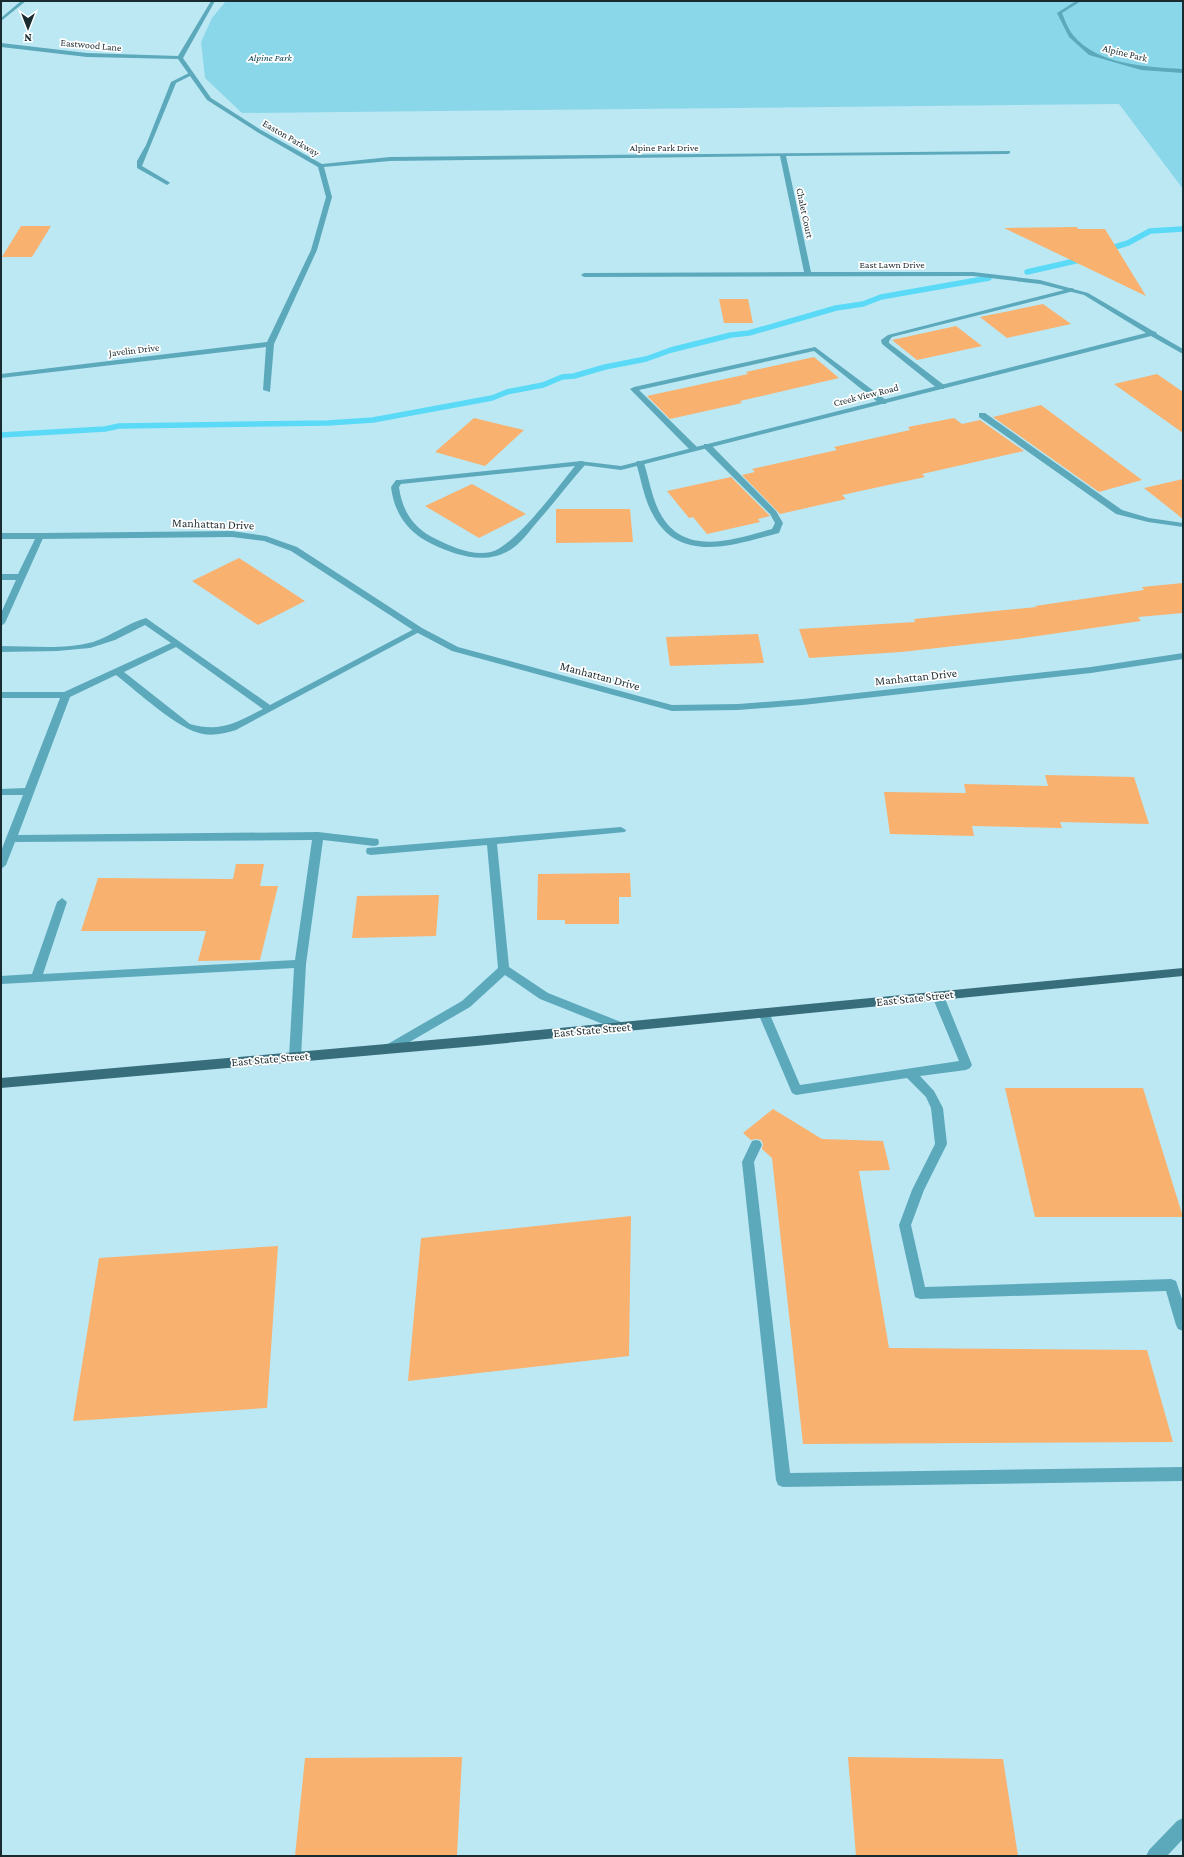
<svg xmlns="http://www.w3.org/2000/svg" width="1184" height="1857" viewBox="0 0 1184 1857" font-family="'Crimson Pro',serif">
<rect width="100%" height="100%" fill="#bce8f4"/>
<path fill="#8bd7ea" d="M226,1H1183V189L1119,104L242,113L205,78L201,42L212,18Z"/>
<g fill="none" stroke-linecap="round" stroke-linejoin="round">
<path stroke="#5adaf6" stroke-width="5.5" d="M1105,250L1128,243L1150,231L1183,229
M1027,272L1084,259
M1,435L105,429L119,426L328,423L373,420L492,398L507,392L543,385L562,377L574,376L605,367L646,359L671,350L731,335L749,333L836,308L863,304L881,297L989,278"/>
</g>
<path fill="#f8b16e" d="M21,226H51L32,257H2Z
M1077,227L1078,229H1105L1146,296L1004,228Z
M719,299H748L753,323H724Z
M1043,304L1071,324L1007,338L980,317Z
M956,326L982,346L917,360L892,340Z
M814,357L839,378L740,401L742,403L670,419L647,396L748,374L746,372Z
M1157,374L1183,392V433L1114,384Z
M1041,405L1142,480L1099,492L993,417Z
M474,418L524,430L485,466L435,452Z
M954,418L962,424L980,420L1024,451L922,474L925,477L842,495L846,499L780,514L742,475L755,472L752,469L837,450L834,447L910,430L908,427Z
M731,477L770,516L758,519L760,522L707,534L693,517L689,518L667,491Z
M1183,479V519L1144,488Z
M472,484L526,514L479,538L425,506Z
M556,509H630L633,542L556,543Z
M239,558L305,601L258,625L192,581Z
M1183,583V613L1138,617L1141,621L1017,639L901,652L809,658L799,629L915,622L914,619L1037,607L1035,606L1144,590L1142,587Z
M758,634L764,663L670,666L666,637Z
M1045,775L1134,777L1149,824L1060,822L1062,828L972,826L974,836L890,834L884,792L966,793L964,784L1048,786Z
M236,864H264L260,886H278L260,960L198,961L206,931H81L98,878L233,879Z
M630,873L631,897H619V924H565V920H537L538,874Z
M439,895L436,936L352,938L357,896Z
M1005,1088H1143L1183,1217H1035Z
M773,1109L822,1139L883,1141L890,1170L859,1171L889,1348L1147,1350L1173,1442L803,1444L772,1158L762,1149L763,1144L761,1140L756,1139L751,1140L743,1133Z
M631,1216L629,1356L408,1381L421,1238Z
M278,1246L267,1408L73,1421L99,1258Z
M462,1757L457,1856H295L305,1758Z
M848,1757L1003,1759L1018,1856H856Z"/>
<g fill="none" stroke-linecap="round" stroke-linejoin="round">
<path fill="#5da9bc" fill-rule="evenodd" d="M1076,1H1081L1062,13C1065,20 1068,29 1073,35C1097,65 1148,67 1183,69V73L1141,70L1089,55L1069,37L1057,13Z
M189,73L194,74L176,83L142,166L169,182L170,183L167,185L137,168V161L146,145L171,82Z
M1072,288L1074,289V291L892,337L889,341V343L944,385V389H938L882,344L881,340L888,335Z
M815,347L886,400V404H880L814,351L639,390L697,447L698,449L694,451H691L630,389L634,387Z
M979,413H985L1122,510L1149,518L1183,523V527L1148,522L1116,514L979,417Z
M704,444H710L776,511L783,523L779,533C735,544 679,566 652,513C644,498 641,479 636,463L637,461H640L644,463C649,479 652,498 660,513C684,558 734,539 772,529L775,523L770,514L704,448Z
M582,461L586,463L585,465C569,483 554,503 538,521C530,530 523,541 513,548C488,566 457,556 432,544C408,533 394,513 391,487L396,480H399ZM575,466C558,487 515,546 491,552C472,556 452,547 436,539C414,529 402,511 399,487L401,484Z
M1,533H40L44,536L5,623L1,626V613L16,580H1V574H18L35,539H1Z
M146,618L270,705L416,628H422L423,630L236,730C226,733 214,736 203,734C178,730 137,691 116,675L70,697L18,835L318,832L378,839L379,842L378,845L374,846L323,840L306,964L301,1057L299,1060L295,1062L291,1060L289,1057L294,968L1,984V976L32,974L57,902L62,898L67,902L43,974L295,960L312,840L15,842L6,865L1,869V851L23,795H1V789L25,788L60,698H1V692H64L171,643L145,625L115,640L90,648L57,651L1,652V646C31,646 64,650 93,642C111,636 128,623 146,618ZM176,647L263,709C237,722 221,733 190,724L124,672Z
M621,827L626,830L625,832L497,844L509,967L548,993L626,1024L628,1027L626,1030L622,1031L618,1030L540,999L505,975L470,1007L394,1051L390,1053L386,1051L384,1048L386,1045L462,1001L498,968L487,845L371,855L367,854L366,851L367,848Z
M938,992L942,993L944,996L972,1065L970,1068L966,1070L920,1076L934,1091L943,1108L947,1144L924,1190L911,1225L925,1287L1171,1279L1176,1281L1183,1302V1331L1178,1329L1176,1325L1166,1291L920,1299L915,1297L899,1225L912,1190L935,1144L931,1108L926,1097L907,1078L796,1095L792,1093L758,1013L760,1010H768L800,1085L959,1061L932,996L934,993Z
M756,1140L760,1141L762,1145L754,1162L790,1473L1183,1467V1481L783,1487L778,1485L776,1480L742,1162L752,1141Z"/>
<path fill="#5da9bc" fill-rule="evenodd" d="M21,1H26L1,21V18Z
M211,1H215L183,58L211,98L261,130L322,164L390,157L1010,151V153L1008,154L786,156L811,272H973L1040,280L1088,293L1153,331L1156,332L1157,334L1183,349V354L1151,336L621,470L582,465L578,463L579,461L621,466L1146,333L1084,295L1040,284L973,276L584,277L581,275L584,273L804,272L780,156L390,161L324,167L332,197L317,250L274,344L270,392L263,390L266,347L1,378V374L267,342L311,250L326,197L318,167L257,132L207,100L178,59L87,57L1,47V43L87,53L178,56Z
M232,531L266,536L297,547L422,628L458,647L672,705L738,704L803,699L1091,667L1183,653V659L1091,673L803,705L738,710L672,711L452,651L416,632L291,551L264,541L232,537L40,539L36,536L40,533Z
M1183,1818V1839L1167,1856H1146L1149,1850L1177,1821Z"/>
<path fill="#386e7b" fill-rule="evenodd" d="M1183,968V976L476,1046L1,1088V1078L476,1036Z"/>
</g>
<g text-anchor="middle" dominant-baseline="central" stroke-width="3.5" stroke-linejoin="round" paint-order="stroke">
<g font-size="10" fill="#1a2b2f" stroke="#fff">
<text transform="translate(91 45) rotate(5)">Eastwood Lane</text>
<text transform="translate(1125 53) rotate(14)">Alpine Park</text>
<text transform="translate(291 138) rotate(30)">Easton Parkway</text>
<text x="664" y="147">Alpine Park Drive</text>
<text transform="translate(805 213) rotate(78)">Chalet Court</text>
<text x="892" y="264">East Lawn Drive</text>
<text transform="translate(134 350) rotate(-7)">Javelin Drive</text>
<text transform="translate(866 395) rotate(-14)">Creek View Road</text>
</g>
<g font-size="10" font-style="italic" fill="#0d4753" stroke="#fff">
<text x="270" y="57">Alpine Park</text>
</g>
<g font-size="12" fill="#1a2b2f" stroke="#fff">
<text transform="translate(213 524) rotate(2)">Manhattan Drive</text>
<text transform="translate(600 676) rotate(15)">Manhattan Drive</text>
<text transform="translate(916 677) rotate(-6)">Manhattan Drive</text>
<text transform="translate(915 998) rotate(-6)">East State Street</text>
<text transform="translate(592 1030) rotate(-5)">East State Street</text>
<text transform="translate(270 1059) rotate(-5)">East State Street</text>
</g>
</g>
<rect width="1184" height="1857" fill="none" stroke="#1a2b2f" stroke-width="4"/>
<g transform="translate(28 28) rotate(180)" stroke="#ffffff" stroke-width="3" paint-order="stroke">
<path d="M0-3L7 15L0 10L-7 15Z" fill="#1a2b2f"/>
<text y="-6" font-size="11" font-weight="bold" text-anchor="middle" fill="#1a2b2f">N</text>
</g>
</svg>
